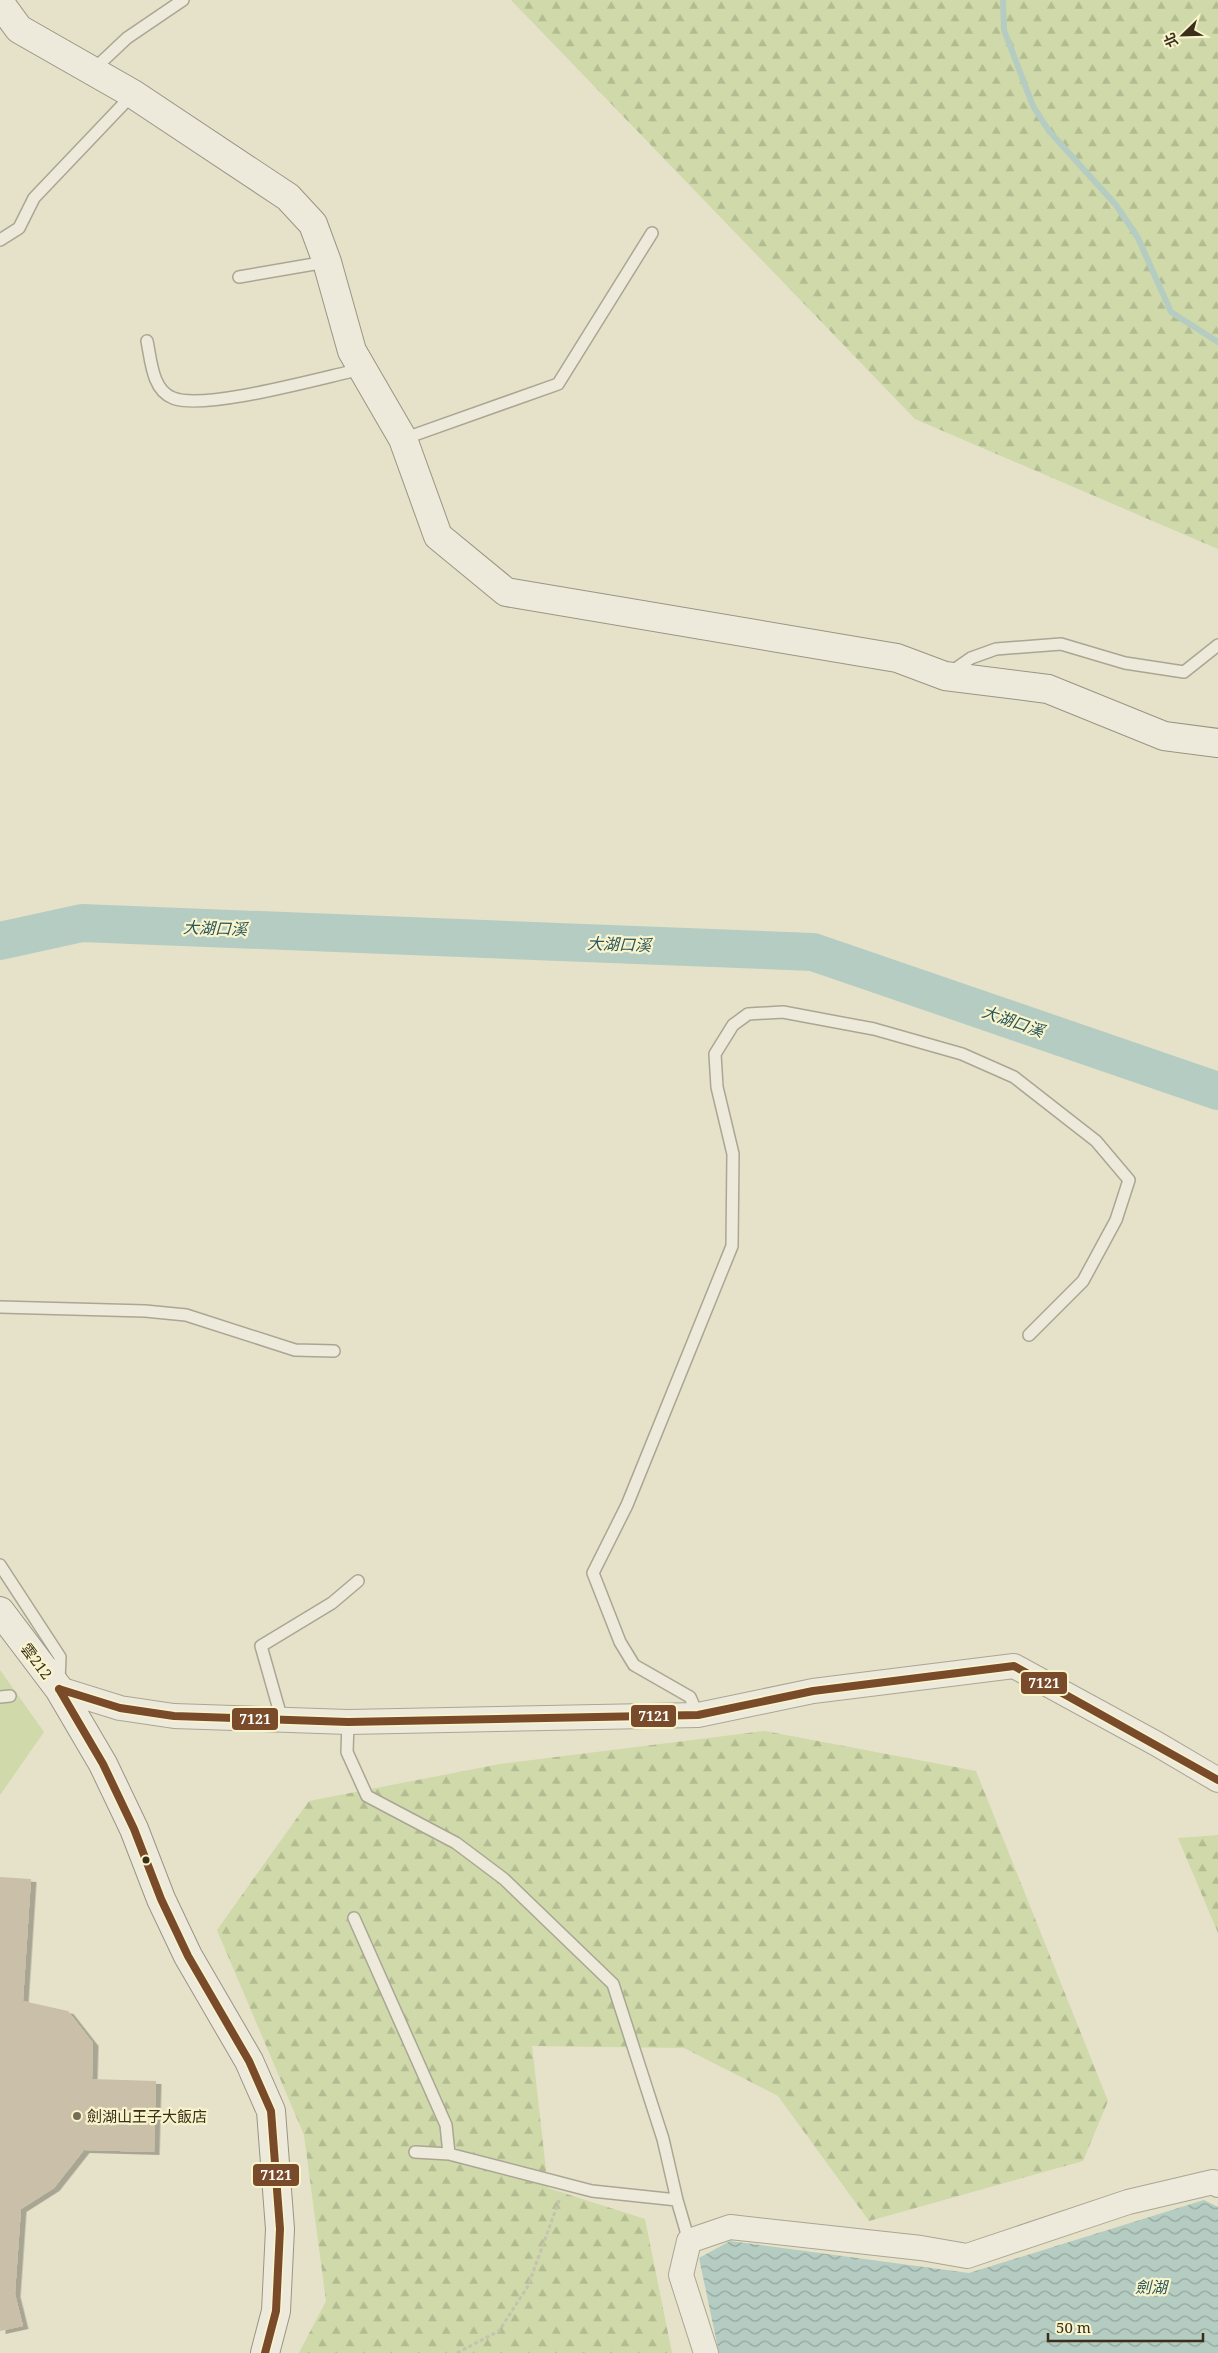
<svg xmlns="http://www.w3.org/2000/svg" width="1218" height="2353" viewBox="0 0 1218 2353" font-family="'Noto Serif','Noto Sans TC',serif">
<defs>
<pattern id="forest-firs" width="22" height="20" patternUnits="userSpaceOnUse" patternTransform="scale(1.25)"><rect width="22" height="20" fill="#d0d9a9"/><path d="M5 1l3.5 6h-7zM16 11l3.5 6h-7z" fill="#b3bb91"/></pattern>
<pattern id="water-waves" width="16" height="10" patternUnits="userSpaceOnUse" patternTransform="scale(1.25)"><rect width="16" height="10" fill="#b5ccc2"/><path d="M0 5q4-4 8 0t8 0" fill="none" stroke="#94a69d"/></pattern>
<filter id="shadow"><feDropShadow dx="5.5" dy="3" stdDeviation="0" flood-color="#0004"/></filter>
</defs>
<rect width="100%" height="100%" fill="#e5e2c9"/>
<path fill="url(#forest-firs)" d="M511,0H1218V549L915,419Z
M765,1731L976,1771L1108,2101L1083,2161L869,2221L778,2096L684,2048L532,2046L548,2188L645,2219L672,2353H299L326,2301L304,2135L217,1930L309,1801L500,1764Z
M1218,1835V1933L1178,1838Z"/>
<path fill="#d0d9a9" d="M0,1670L44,1732L0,1795Z"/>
<path fill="url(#water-waves)" d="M1204,2200L1218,2207V2353H719L699,2258L730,2241L969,2273Z"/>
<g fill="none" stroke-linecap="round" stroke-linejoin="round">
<path stroke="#b5ccc2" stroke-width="6" d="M1003,0L1004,30L1033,106L1049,131L1116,205L1138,238L1171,312L1218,342"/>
<path stroke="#b5ccc2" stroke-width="38" d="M0,941L82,923L813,952L1218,1091"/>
</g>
<path fill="#cac0a9" filter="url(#shadow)" d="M0,1877L31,1879L23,2001L68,2011L93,2043L92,2079L156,2081L154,2152L84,2150L54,2188L21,2209L15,2294L23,2326L0,2331Z"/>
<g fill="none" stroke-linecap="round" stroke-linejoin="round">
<g stroke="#aaa693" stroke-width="14">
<path id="lane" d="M93,70L127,38L183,0
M0,240L19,228L34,198L133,94
M239,277L326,262
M147,341C151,360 152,390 173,398C205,411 324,377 362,369
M403,439L558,384L652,233
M951,672L971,658L996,649L1061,644L1125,663L1184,672L1218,645
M0,1307L145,1311L186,1315L295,1350L334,1351
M0,1565L60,1657L59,1681
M0,1697L10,1696
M698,1715L690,1697L634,1665L620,1642L593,1573L627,1505L732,1246L733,1154L717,1087L715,1054L733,1025L748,1014L783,1012L874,1029L962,1054L1014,1077L1096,1141L1129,1180L1116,1220L1083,1281L1029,1335
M282,1720L261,1646L332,1603L358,1581
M348,1722L347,1752L367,1796L456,1843L504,1879L613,1984L663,2139L677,2200
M354,1918L446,2125L449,2154
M415,2152L449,2154L592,2191L677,2200L689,2241"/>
</g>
<g stroke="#aaa693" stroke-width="26">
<path id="street" d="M59,1689L120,1708L174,1716L348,1722L698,1715L813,1691L1014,1666L1157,1744L1218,1780
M706,2353L681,2275L689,2241L730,2227L921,2248L967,2256L1128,2202L1213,2182L1218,2185"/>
</g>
<g stroke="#999583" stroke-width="30">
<path id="secondary" d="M0,3L19,29L133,94L288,197L313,224L327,262L352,351L403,439L438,536L506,592L897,658L945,676L1048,689L1164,736L1218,743
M0,1611L59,1689L103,1764L134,1829L161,1899L188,1956L249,2061L271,2111L280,2229L276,2311L265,2353"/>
</g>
<path stroke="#c5c2b2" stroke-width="3" stroke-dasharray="4 2.5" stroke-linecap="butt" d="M457,2353L499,2331L528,2286L560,2198"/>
<use href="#lane" stroke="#edeadb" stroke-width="11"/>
<use href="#street" stroke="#edeadb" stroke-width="24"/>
<use href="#secondary" stroke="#edeadb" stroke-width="28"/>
<g stroke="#f9f4cc" stroke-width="11">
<path id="bus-1" d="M59,1689L120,1708L174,1716L348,1722L698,1715L813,1691L1014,1666L1218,1780
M59,1689L103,1764L134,1829L161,1899L188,1956L249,2061L271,2111L280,2229L276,2311L265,2353"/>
</g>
<use href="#bus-1" stroke="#7a4b2a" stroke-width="8"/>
</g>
<circle fill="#392f1a" stroke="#f9f4cc" stroke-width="2" cx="146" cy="1860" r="4.5"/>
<circle fill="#756e57" stroke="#f9f4cc" stroke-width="2" cx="77" cy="2116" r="5"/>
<g text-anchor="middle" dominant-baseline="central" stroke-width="4.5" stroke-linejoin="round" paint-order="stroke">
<g font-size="15" fill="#392f1a" stroke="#f9f4cc">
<text transform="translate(37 1661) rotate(53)">雲212</text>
</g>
<g font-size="15" fill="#392f1a" stroke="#f9f4cc" text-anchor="start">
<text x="87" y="2116">劍湖山王子大飯店</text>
</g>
<g font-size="16" font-style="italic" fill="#28555b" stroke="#f9f4cc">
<text transform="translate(215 928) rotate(2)">大湖口溪</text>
<text transform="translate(619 944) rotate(2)">大湖口溪</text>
<text transform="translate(1013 1021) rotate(19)">大湖口溪</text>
<text x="1151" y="2287">劍湖</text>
</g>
</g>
<g stroke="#f9f4cc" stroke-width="2">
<rect x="1020" y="1671" width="48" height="24" rx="5" fill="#7a4b2a"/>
<rect x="630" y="1704" width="47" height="24" rx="5" fill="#7a4b2a"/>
<rect x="231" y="1707" width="48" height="24" rx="5" fill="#7a4b2a"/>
<rect x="252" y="2163" width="48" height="24" rx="5" fill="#7a4b2a"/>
</g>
<g font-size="14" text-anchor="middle" font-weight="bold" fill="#fff">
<text x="1044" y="1688">7121</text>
<text x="654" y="1721">7121</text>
<text x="255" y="1724">7121</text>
<text x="276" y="2180">7121</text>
</g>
<g transform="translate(1183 35) rotate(247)" stroke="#f9f4cc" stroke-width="4" paint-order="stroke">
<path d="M0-4L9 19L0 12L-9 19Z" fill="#392f1a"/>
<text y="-8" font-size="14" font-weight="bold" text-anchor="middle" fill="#392f1a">北</text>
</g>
<path d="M1048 2333v8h155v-8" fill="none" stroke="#392f1a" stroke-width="2.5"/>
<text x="1056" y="2333" font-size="15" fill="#392f1a" stroke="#f9f4cc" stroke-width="4" paint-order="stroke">50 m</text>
</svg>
